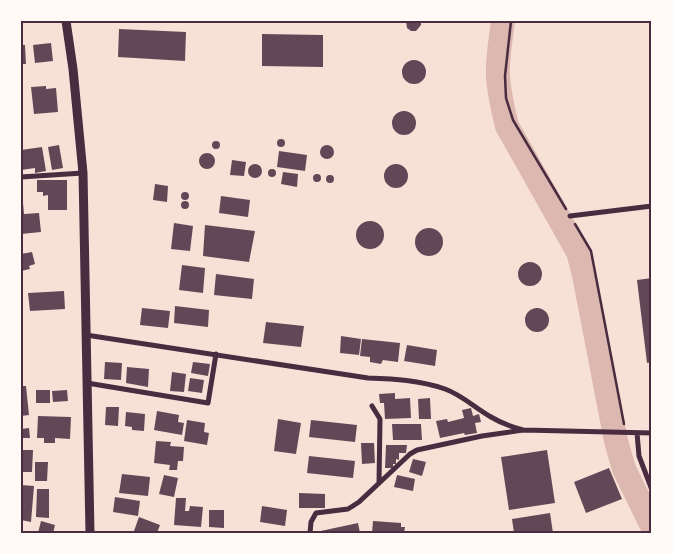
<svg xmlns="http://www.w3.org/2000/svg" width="673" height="554" viewBox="0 0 673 554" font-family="Arial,sans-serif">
<rect width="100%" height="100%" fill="#f7e1d7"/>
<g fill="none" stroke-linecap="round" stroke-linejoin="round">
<path stroke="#dcb8b0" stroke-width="24" d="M503,21C501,39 497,58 498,76C499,93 503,110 507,126L578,252L584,275L616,441L624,469L652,526"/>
</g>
<path fill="#644757" d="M406,21H421V25L416,31H411L407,28Z
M119,29L186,32L185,61L118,57Z
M262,34L323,35V67L262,66Z
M51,43L53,61L35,63L33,45Z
M21,45H25L26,64H21Z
M402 72a12 12 0 1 1 24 0a12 12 0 1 1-24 0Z
M46,86V89L56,88L58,112L34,114L31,87Z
M392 123a12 12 0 1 1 24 0a12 12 0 1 1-24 0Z
M277 143a4 4 0 1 1 8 0a4 4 0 1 1-8 0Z
M212 145a4 4 0 1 1 8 0a4 4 0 1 1-8 0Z
M59,145L63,168L52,170L48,147Z
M320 152a7 7 0 1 1 14 0a7 7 0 1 1-14 0Z
M42,147L46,171L35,173V168L21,170V150Z
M279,151L307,155L305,171L277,167Z
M199 161a8 8 0 1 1 16 0a8 8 0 1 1-16 0Z
M232,160L246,162L244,176L230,175Z
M384 176a12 12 0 1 1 24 0a12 12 0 1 1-24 0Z
M248 171a7 7 0 1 1 14 0a7 7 0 1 1-14 0Z
M268 173a4 4 0 1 1 8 0a4 4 0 1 1-8 0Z
M283,172L298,174L297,187L281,184Z
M313 178a4 4 0 1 1 8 0a4 4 0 1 1-8 0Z
M326 179a4 4 0 1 1 8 0a4 4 0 1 1-8 0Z
M37,180H67V210H48V195L43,196V192H37Z
M155,184L168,186L167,202L153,200Z
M181 196a4 4 0 1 1 8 0a4 4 0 1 1-8 0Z
M221,196L250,200L248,217L219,213Z
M181 205a4 4 0 1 1 8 0a4 4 0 1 1-8 0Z
M21,203H23L24,214L39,213L41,232L21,234Z
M356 235a14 14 0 1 1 28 0a14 14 0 1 1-28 0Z
M174,223L193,226L190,251L171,249Z
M205,225L255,231L249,262L203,256Z
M415 242a14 14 0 1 1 28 0a14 14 0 1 1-28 0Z
M32,252L35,264L29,266L30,269L21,271V254Z
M518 274a12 12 0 1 1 24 0a12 12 0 1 1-24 0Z
M182,265L205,268L203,293L179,290Z
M216,274L254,279L252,299L214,295Z
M652,278V362L647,363L637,280Z
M64,291L65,309L30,311L28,293Z
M175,306L209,310L208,327L174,323Z
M142,308L170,311L168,328L140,325Z
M525 320a12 12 0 1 1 24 0a12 12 0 1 1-24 0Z
M266,322L304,326L301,347L263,343Z
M341,336L361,339L359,355L340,353Z
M362,339L400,343L398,362L383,360L381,364L370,362V357L360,356Z
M407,345L437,350L435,366L404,361Z
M105,362L122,363L121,380L104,379Z
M193,362L210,364L208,376L191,373Z
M127,367L149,369L148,387L126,383Z
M172,372L186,374L184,392L170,391Z
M190,378L204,380L202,393L188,391Z
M21,386H26L29,415L21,416Z
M36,390H50V403H36Z
M67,390L68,401L53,402L52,391Z
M395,393V399L410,398L411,418L385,419L384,403H380L379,394Z
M430,398L431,419H419L418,399Z
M106,407H119L118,426L105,425Z
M471,408L473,416L479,414L481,422L475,423L477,433L465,435L464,433L440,438L436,421L447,419L448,422L464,418L462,410Z
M157,411L179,415L178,422L184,423L182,435L154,430Z
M126,412L145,414L144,431L132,430V427L125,426Z
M38,416L71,417L70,439L55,438V443H44V438H37Z
M278,419L301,423L296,454L274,451Z
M187,420L205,423L204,432L209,433L207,445L184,441Z
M311,420L357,425L355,442L309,437Z
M392,424H421L422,440H393Z
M29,428L30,438H21V429Z
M156,441L171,442L170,446L184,447L183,461H178L177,470H169L170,465L154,463Z
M361,443H374L375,463L362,464Z
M386,445H407L406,453H399V460L396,459V464H393V468H385Z
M21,450H33L32,472H21Z
M547,450L555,503L509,510L501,457Z
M309,456L355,461L353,478L307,473Z
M413,459L426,462L422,476L409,472Z
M35,462H48L47,481H35Z
M609,468L622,499L586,513L574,482Z
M122,474L150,477L148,496L119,493Z
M164,475L178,478L174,497L159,494Z
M397,475L415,479L413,491L394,487Z
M21,485L34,486L31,522L21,520Z
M37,489H49V518L36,517Z
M299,493L325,494V508H299Z
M115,497L140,501L138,516L113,512Z
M176,498H186L185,511H189L190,506L203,507L201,527L174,525Z
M262,506L287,510L285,526L260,522Z
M209,510H224V528L209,527Z
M550,513L553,533H514L512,519Z
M139,517L160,525L157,533H140L134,531Z
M41,521L55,525L53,533H38Z
M373,521L401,523V527H405L404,533H372Z
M358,523L360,533H316V532Z"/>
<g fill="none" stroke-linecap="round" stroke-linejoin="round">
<path stroke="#4a2c40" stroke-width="2.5" d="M511,21L505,76L506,98L513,120L566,209
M575,224L591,251L624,424"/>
<path stroke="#4a2c40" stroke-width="5" d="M21,177L83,173
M570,216L652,206
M86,335L368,378C394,379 419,380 445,389C462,395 475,408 491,417C501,423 512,427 523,430
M87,383L208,403L216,354
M372,406L380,419L379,483
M637,433L639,456L652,490
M310,533L311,522L316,513L348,509L359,502L410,454L417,450L482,436L523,430L652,433"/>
<path stroke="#4a2c40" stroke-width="9" d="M66,21L73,69L83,173L90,533"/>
</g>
<rect width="673" height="554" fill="none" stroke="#fffaf5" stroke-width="45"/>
<rect x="22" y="22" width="628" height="510" fill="none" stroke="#4a2c40" stroke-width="2"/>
</svg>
